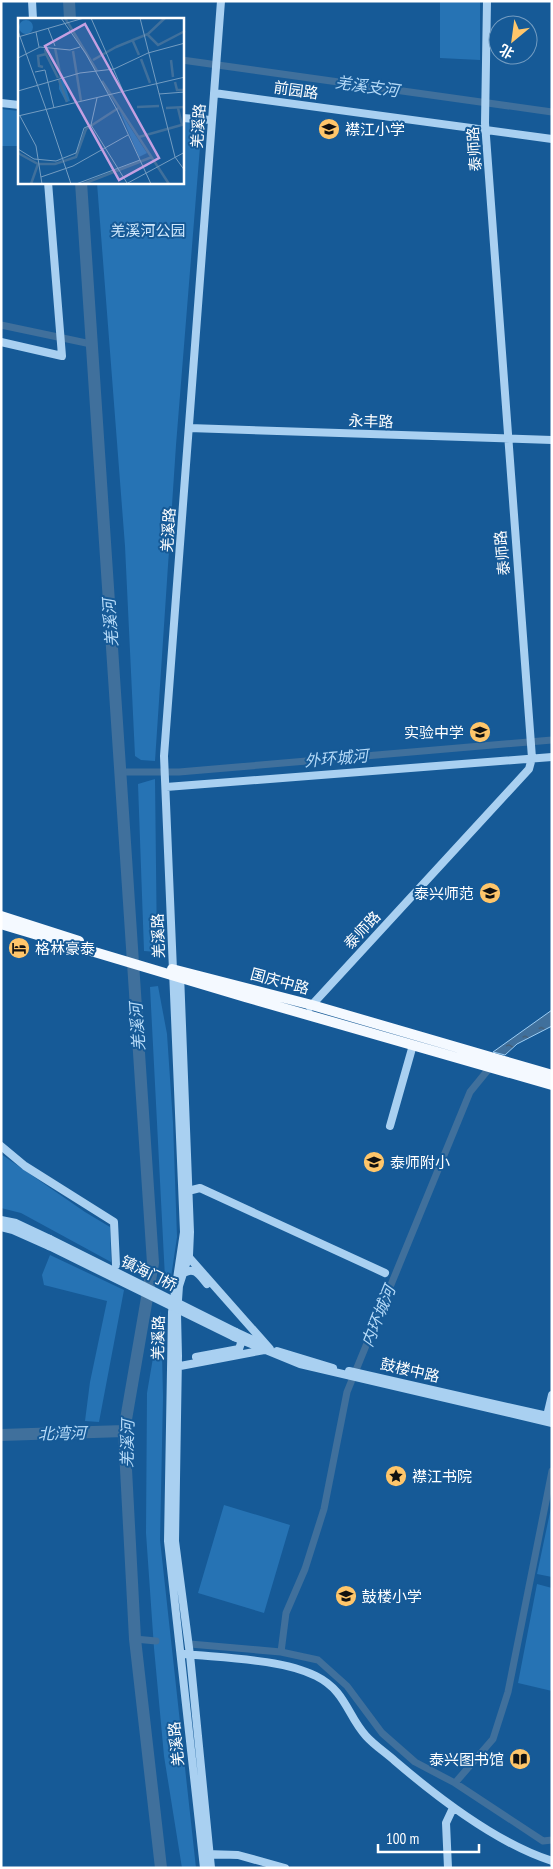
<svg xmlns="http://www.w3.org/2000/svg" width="553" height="1869" viewBox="0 0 553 1869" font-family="'PT Sans Narrow','Noto Sans SC',sans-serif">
<defs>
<pattern id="water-ripples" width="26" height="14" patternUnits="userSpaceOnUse" patternTransform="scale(1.25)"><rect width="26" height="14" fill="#40709c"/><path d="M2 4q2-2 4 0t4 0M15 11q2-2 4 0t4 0" fill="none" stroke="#475a6c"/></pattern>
</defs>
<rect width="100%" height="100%" fill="#165a97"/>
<path fill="#2673b4" d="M440,1H480V60L440,58Z
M1,109L19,111V146H1Z
M183,122H202L176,445L155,761L141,760L135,756L125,546L97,183L182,182Z
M155,779L157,952L144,951L138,784Z
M158,986L167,1034L173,1123L177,1237L171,1277L165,1278L150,987Z
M1,1154L85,1212L110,1227L111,1262L21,1213L1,1208Z
M50,1255L124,1290L99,1422L85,1421L90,1382L107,1301L44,1285L42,1275Z
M161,1311L163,1397L160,1540L196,1868H182L164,1756L154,1648L146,1533L147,1393Z
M552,1503V1577L537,1574Z
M224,1505L290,1525L264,1613L198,1593Z
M537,1584L552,1588V1691L518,1683Z"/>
<path fill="url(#water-ripples)" stroke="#9ccdf4" d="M552,1010V1026L517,1044L505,1055L493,1052Z"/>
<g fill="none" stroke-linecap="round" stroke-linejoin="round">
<path stroke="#40709c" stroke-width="7" d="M182,60L552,112
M1,325L91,344
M119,772H179L552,740
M135,1639L156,1641
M190,1644L281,1652L318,1660L347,1686L382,1733L415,1762L455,1783L543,1841L552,1840
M281,1652L286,1613L305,1569L324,1509L347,1392L470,1092L492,1065
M455,1783L493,1739L508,1692L552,1471"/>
<path stroke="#40709c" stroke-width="12" d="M69,1L70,19
M81,182L153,1263L124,1431L135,1639L161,1868
M1,1435L124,1431"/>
<path stroke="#a9d0f1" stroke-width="8" d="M32,1L33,19
M214,93L552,139
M1,103L19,105
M182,118L212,120
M1,342L62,356L48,182
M189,428L552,440
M166,787L552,757
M180,974L190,1232L189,1255L179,1286L177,1314L178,1356L175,1541L190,1655L211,1868
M310,1007L529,769L532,758L485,123L487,1
M390,1126L413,1045
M1,1146L25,1166L114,1222L116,1265
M184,1192L200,1188L385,1273
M1,1220L16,1223L50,1239
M1,1227L13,1230L49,1246
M184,1273C195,1266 200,1276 207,1284
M236,1332L257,1342
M234,1337L300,1364L552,1423
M277,1351L333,1368
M196,1357L239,1349L243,1337
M175,1367L270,1349L186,1254
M349,1371L552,1417
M547,1416L552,1395
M185,1654C223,1658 282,1659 316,1676C346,1691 347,1715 366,1736C374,1745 386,1753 395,1761C437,1797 499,1844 552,1861
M206,1854L238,1855L285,1868
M204,1868L168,1541L172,1312L184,1232L164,756L221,1
M448,1868L446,1823L453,1808"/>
<path stroke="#f4f9ff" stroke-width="10" d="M1,916L79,941
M1,924L245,997L552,1085
M172,969L312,1005L552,1075"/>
<path stroke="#a9d0f1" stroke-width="8" d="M50,1239L236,1332
M49,1246L234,1337"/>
</g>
<defs>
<g id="school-disc" transform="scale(1.125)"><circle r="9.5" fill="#ffc66a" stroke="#165a97"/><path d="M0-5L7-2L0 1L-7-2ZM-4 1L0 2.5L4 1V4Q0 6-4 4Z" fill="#111"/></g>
<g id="hotel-disc" transform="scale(1.125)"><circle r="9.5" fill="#ffc66a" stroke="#165a97"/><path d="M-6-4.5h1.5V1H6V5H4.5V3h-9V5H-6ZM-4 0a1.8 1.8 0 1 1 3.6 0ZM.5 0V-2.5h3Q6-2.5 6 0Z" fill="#111"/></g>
<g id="sight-disc" transform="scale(1.125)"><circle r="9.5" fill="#ffc66a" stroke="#165a97"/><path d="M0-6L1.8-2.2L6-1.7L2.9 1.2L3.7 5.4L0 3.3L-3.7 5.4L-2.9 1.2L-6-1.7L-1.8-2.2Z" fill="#111"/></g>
<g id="library-disc" transform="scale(1.125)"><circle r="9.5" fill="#ffc66a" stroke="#165a97"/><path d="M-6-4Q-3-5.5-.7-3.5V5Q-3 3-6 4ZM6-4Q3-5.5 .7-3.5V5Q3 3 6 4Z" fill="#111"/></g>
</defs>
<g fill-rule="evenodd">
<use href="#school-disc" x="329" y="129"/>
<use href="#school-disc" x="480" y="732"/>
<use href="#school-disc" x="490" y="893"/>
<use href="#hotel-disc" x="19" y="948"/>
<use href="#school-disc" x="374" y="1162"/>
<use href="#sight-disc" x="396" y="1476"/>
<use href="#school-disc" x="346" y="1596"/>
<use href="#library-disc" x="520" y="1759"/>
</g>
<g text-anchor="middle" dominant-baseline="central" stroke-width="4" stroke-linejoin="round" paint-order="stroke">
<g font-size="15" fill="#fff" stroke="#165a97">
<text transform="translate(296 90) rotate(8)">前园路</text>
<text transform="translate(198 126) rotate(-86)">羌溪路</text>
<text transform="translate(474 149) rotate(-94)">泰师路</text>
<text transform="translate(371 421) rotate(2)">永丰路</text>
<text transform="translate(168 530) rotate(-86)">羌溪路</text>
<text transform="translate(502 553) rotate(-95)">泰师路</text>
<text transform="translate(362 930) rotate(-47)">泰师路</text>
<text transform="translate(158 936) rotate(-92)">羌溪路</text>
<text transform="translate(280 981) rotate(15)">国庆中路</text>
<text transform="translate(149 1273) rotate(26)">镇海门桥</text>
<text transform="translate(158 1338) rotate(-89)">羌溪路</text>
<text transform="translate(410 1370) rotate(13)">鼓楼中路</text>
<text transform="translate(176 1744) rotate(-96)">羌溪路</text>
</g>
<g font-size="15" fill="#fff" stroke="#165a97" text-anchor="start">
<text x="345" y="129">襟江小学</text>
<text x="464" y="732" text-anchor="end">实验中学</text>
<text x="474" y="893" text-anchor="end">泰兴师范</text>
<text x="35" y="948">格林豪泰</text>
<text x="390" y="1162">泰师附小</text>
<text x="412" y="1476">襟江书院</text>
<text x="362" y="1596">鼓楼小学</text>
<text x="504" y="1759" text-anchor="end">泰兴图书馆</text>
</g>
<g font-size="15" fill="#d0e8fc" stroke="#165a97">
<text x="148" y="230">羌溪河公园</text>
</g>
<g font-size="16" font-style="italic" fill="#b5daf8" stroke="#165a97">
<text transform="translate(367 86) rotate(8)">羌溪支河</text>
<text transform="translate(110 623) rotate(-94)">羌溪河</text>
<text transform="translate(336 758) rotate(-5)">外环城河</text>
<text transform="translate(137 1027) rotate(-94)">羌溪河</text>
<text transform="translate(378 1316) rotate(-68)">内环城河</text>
<text transform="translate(62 1433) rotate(-1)">北湾河</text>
<text transform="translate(127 1444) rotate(-89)">羌溪河</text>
</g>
</g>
<g transform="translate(18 18)">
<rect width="166" height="166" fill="#165a97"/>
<path d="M1 9a7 7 0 1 1 14 0a7 7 0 1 1-14 0ZM45,61L52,83L48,84L41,71V62ZM101,91L110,106L129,135L121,139Z" fill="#2673b4"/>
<path fill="none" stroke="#40709c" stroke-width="2.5" d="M47,0L79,53M130,17L140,27L167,13M114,21L121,37M98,29L130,16L147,0M37,30L43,60M55,33L63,83M28,36L40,60M123,41L132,65M75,42L98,29M153,42L155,59M25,49L21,48L20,38L28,36L27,31M41,62L49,84M84,63L151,166M157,64L159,72H167M119,89L141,88M148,90L167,89M160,90L164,107M121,119L167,106M0,135L20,146H37L58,139L68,111L102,89M13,166L20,146M65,166L134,139"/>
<path fill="none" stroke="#739cc1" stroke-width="1" d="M43,0L68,36L99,92L133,166M73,0L105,73M122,0L157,139L167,153M30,10L37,28M0,13L28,91M18,14L21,29M0,19L66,0M0,40L22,29L52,32L62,29M17,54L27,52L36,90M0,73L62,55L96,51L130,35L167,25M141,76L167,74M79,80L73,107L109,165M28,91L53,166M0,98L167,59M2,98L18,128L24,166M0,131L16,141L38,143L58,135L66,110L73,107M23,159L55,148L110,117M58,166L122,142M108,166L167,134"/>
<path fill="#c4a0e2" fill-opacity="0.15" stroke="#c4a0e2" stroke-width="2.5" d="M67,6L141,140L101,162L27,28Z"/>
<rect width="166" height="166" fill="none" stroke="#fff" stroke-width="2.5"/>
</g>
<rect width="553" height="1869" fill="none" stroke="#ffffff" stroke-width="5"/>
<g transform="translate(513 40) rotate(209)"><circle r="24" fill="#165a97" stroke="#739cc1"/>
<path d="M0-4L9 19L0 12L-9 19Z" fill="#ffc66a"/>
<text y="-8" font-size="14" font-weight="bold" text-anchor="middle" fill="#ffffff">北</text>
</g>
<path d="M378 1844v8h101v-8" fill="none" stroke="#ffffff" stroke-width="2.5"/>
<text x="386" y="1844" font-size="15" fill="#ffffff" stroke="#165a97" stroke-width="4" paint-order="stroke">100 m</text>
</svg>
